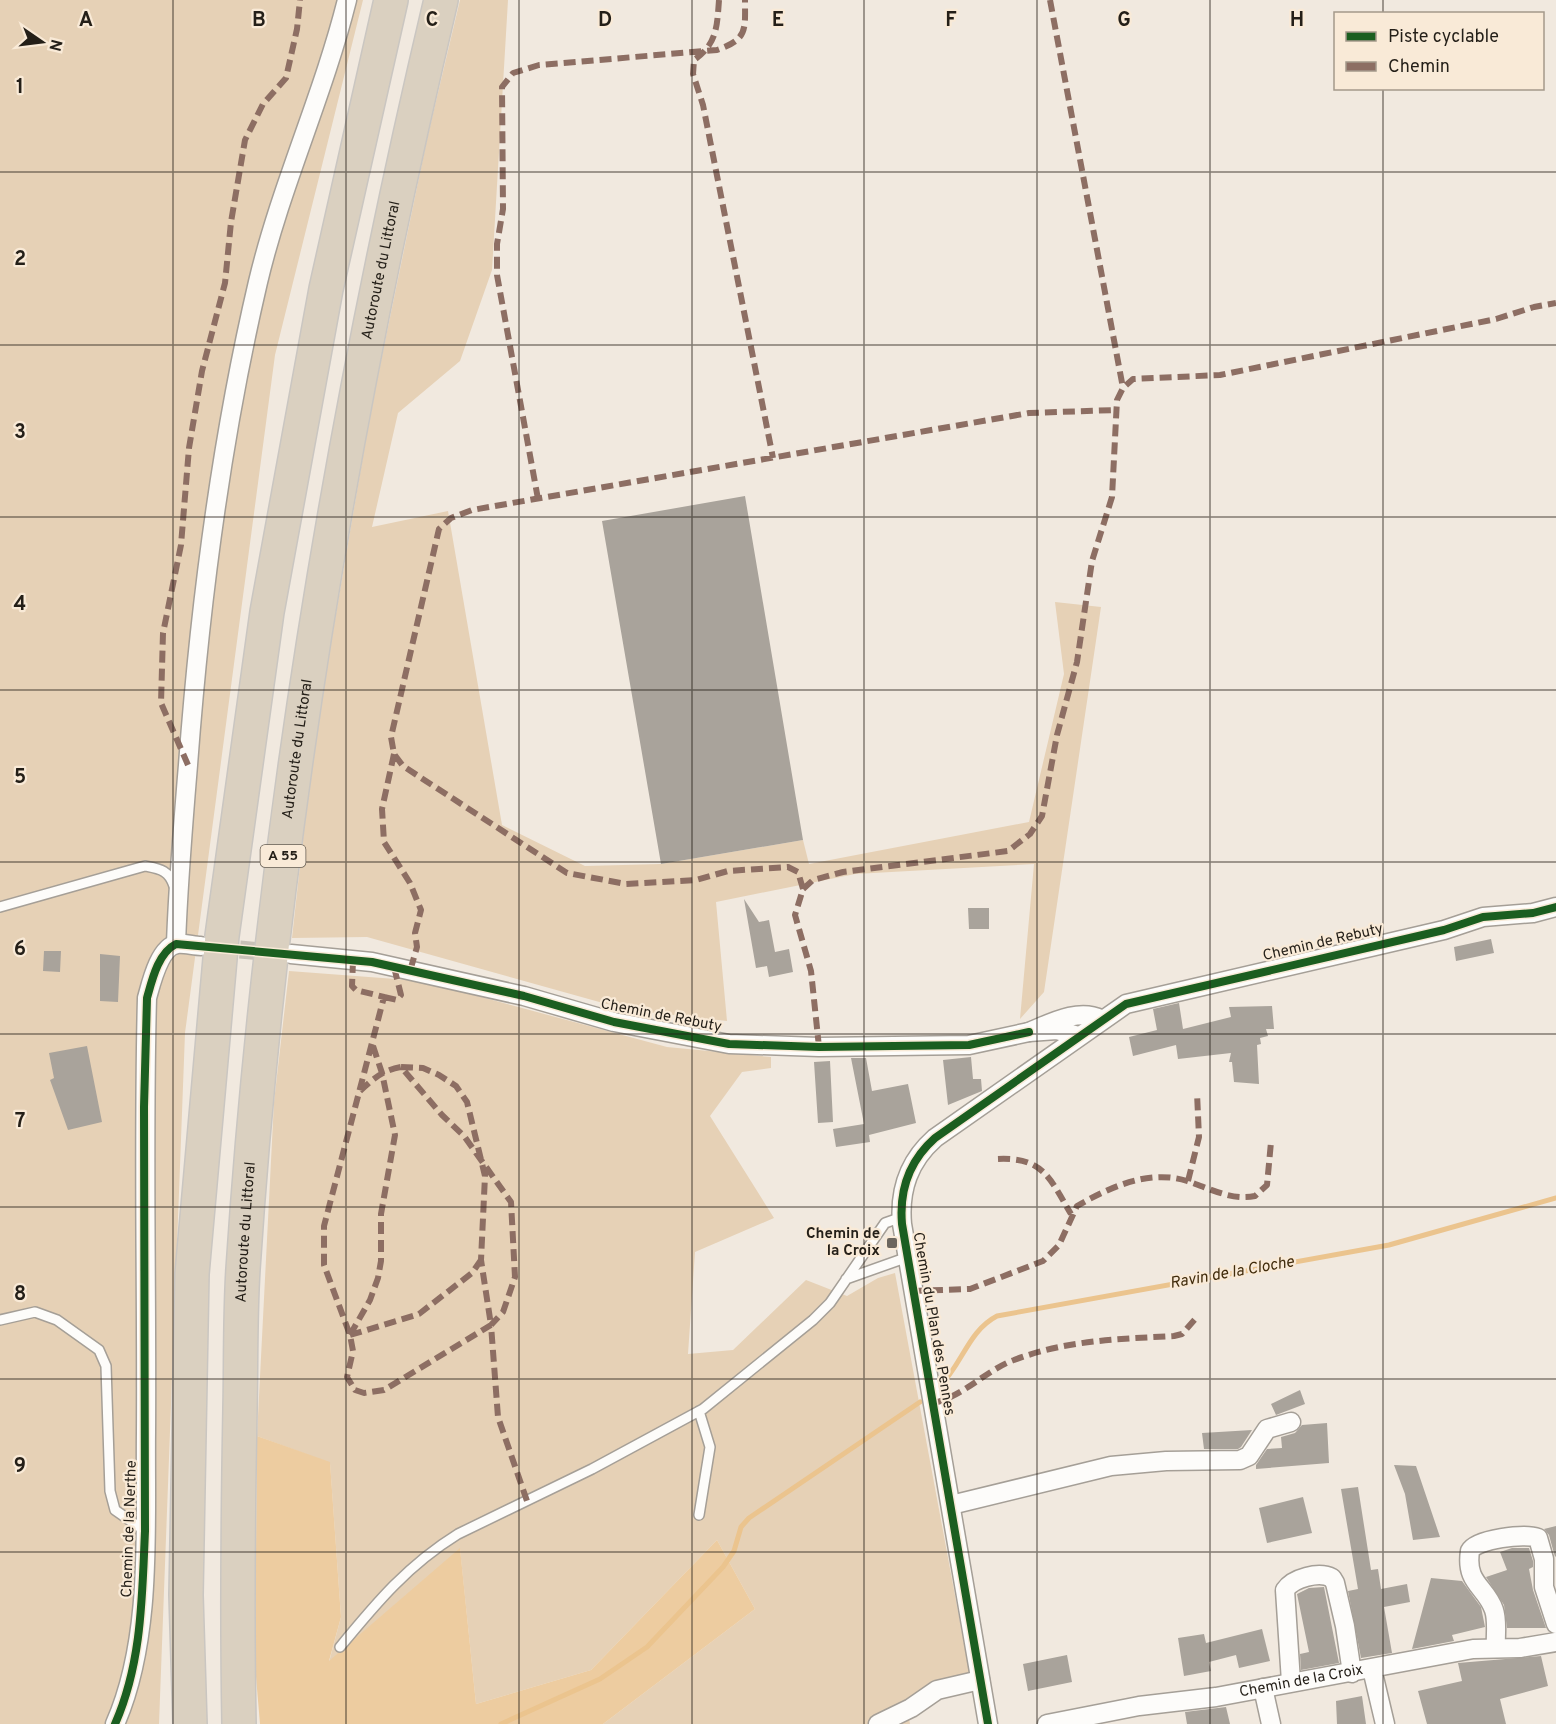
<svg xmlns="http://www.w3.org/2000/svg" width="1556" height="1724" viewBox="0 0 1556 1724" font-family="Overpass,sans-serif">
<rect width="100%" height="100%" fill="#f1e9df"/>
<path fill="#e6d1b6" d="M0,0H363L275,355L185,1033L159,1724H0Z
M460,0H508L492,270L460,361L398,413L372,527L448,511L502,825L585,866L661,864L803,840L809,864L1029,822L1064,674L1055,602L1101,607L1044,992L1020,1019L1034,864L855,874L716,902L727,1021L628,1010L367,937L292,938L313,748L371,409L427,139Z
M289,971L422,981L667,1047L771,1057V1068L742,1072L710,1116L774,1218L695,1252L688,1354L733,1350L806,1280L847,1296L878,1278L895,1273L970,1676L906,1701L910,1724H603L755,1609L717,1540L591,1670L476,1704L460,1549L329,1662L341,1617L330,1463L257,1436L274,1102Z"/>
<path fill="#edcca0" d="M257,1436L330,1462L341,1617L329,1661L460,1548L476,1704L591,1670L717,1540L755,1609L603,1724H260L255,1665Z"/>
<g fill="none" stroke-linecap="round" stroke-linejoin="round">
<path stroke="#ebc48e" stroke-width="5" d="M939,1387C962,1365 968,1331 997,1316L1389,1245L1556,1198
M501,1724L600,1679L647,1647L723,1567L734,1551L741,1527L749,1518L920,1402"/>
</g>
<path fill="#a9a39b" d="M745,496L803,840L661,864L602,521Z
M744,899L759,922L769,920L775,952L789,949L793,972L769,977L767,966L756,968Z
M968,908H989V929H969Z
M1491,939L1494,953L1456,961L1454,947Z
M44,951H61L60,972L43,971Z
M100,954L120,956L118,1002L100,1001Z
M1179,1003L1183,1029L1231,1017L1229,1007L1272,1006L1274,1029H1266L1268,1036L1260,1038L1261,1044L1257,1045L1259,1084L1234,1082L1232,1062H1229L1231,1053L1178,1059L1176,1045L1133,1056L1129,1037L1157,1030L1153,1009Z
M87,1046L102,1122L68,1130L50,1080L54,1078L49,1053Z
M971,1057L973,1079H981L982,1091L948,1105L943,1060Z
M851,1058H866L872,1091L908,1084L916,1123L869,1135L870,1142L836,1147L833,1129L864,1124Z
M830,1061L833,1122L818,1123L814,1062Z
M1300,1390L1305,1404L1276,1415L1271,1404Z
M1327,1423L1329,1463L1256,1469V1465L1267,1449L1282,1448L1281,1437L1295,1433L1302,1425Z
M1252,1430L1241,1447L1238,1449H1204L1202,1433Z
M1394,1465L1416,1466L1440,1537L1413,1540L1405,1494Z
M1358,1487L1371,1570L1378,1569L1381,1589L1407,1584L1410,1602L1384,1607L1392,1653L1361,1658L1348,1591L1358,1589L1341,1489Z
M1303,1497L1312,1533L1267,1543L1259,1508Z
M1556,1526V1556L1555,1557L1549,1535L1544,1529Z
M1512,1548H1529L1533,1561V1567L1529,1569L1533,1590L1546,1628H1507L1504,1605L1486,1577L1507,1570L1500,1552Z
M1431,1578L1462,1581L1481,1607L1485,1627L1452,1635L1454,1641L1412,1649Z
M1324,1587L1339,1663L1301,1670L1300,1654L1309,1652L1297,1594L1309,1588Z
M1262,1629L1270,1661L1239,1668L1236,1655L1209,1662L1211,1671L1184,1676L1178,1638L1204,1634L1206,1643Z
M1067,1655L1072,1682L1028,1691L1023,1664Z
M1541,1656L1548,1686L1500,1699L1506,1724H1427L1418,1691L1462,1681L1458,1663Z
M1362,1696L1366,1724H1337L1336,1701Z
M1226,1707L1230,1724H1187L1185,1712Z"/>
<g fill="none" stroke-linecap="round" stroke-linejoin="round">
<path stroke="#c8c1b7" stroke-width="18" stroke-dasharray="18 9" stroke-linecap="butt" d="M213,947L278,953"/>
<g stroke="#a59f97" stroke-width="12">
<path id="service" d="M0,907L145,866C160,869 169,870 174,886
M846,1279L908,1257
M0,1320L35,1312L57,1320L99,1350L106,1366L110,1491L115,1510L145,1531
M699,1515L710,1447L699,1411
M340,1647C377,1602 408,1565 458,1534L592,1469L703,1409L813,1320L830,1303L885,1223L902,1217"/>
</g>
<g stroke="#a59f97" stroke-width="21">
<g id="minor">
<path d="M176,944C178,885 183,825 188,765C200,603 221,440 258,282C281,185 323,96 347,0"/>
<path d="M291,954L372,962L524,996L614,1022L729,1044L819,1047L969,1045L1029,1032"/>
<path d="M1078,1036L1057,1030L1029,1032C1051,1023 1078,1008 1101,1019"/>
<path d="M951,1505L1111,1466L1166,1461L1240,1460L1249,1456L1267,1429L1291,1422"/>
<path d="M1496,1648C1495,1636 1498,1622 1494,1610C1486,1586 1465,1584 1470,1551C1476,1539 1525,1533 1538,1538L1544,1559V1587L1556,1624"/>
<path d="M1372,1669L1385,1724"/>
<path d="M1291,1682L1285,1590C1293,1578 1319,1571 1332,1578L1335,1583L1345,1626L1352,1673"/>
<path d="M1263,1688L1271,1724"/>
<path d="M115,1724C153,1638 145,1526 146,1433C147,1288 143,1143 147,998C151,984 159,947 177,944C184,943 194,946 201,946"/>
<path d="M878,1724L911,1708L937,1690L980,1680"/>
<path d="M988,1724L902,1224C899,1189 909,1161 935,1138L1126,1004L1444,930L1483,917L1533,913L1556,907"/>
<path id="s1" d="M1047,1724L1139,1706L1216,1697L1473,1649L1520,1648L1556,1642"/>
</g>
</g>
<g stroke="#cac6c1" stroke-width="36">
<g id="motorway">
<path d="M190,1724L186,1595L192,1274L222,936L267,612L326,289L391,0"/>
<path id="s2" d="M239,1724C237,1619 238,1514 240,1409C241,1363 240,1316 243,1269C271,841 342,417 441,0"/>
</g>
</g>
<use href="#service" stroke="#fdfcfa" stroke-width="9"/>
<use href="#minor" stroke="#fdfcfa" stroke-width="18"/>
<use href="#motorway" stroke="#dad0c0" stroke-width="33"/>
<path stroke="#8d6e63" stroke-width="6" stroke-dasharray="12 6" stroke-linecap="butt" d="M719,0C717,27 717,44 694,60L693,74L703,105L773,458
M1050,0L1123,388
M538,499L497,275V244L503,209L502,87L513,73L539,65L717,50C748,39 745,30 745,0
M394,754L382,809L384,842L410,883L421,910L415,933L417,947L410,971
M188,765L161,703L163,633L181,545L189,448L202,371L225,283L231,222L245,140L263,104L286,78L297,29L300,0
M803,889L798,872L788,867L728,871L696,880L626,884L567,873L403,766L394,754L391,737L439,529L451,518L472,510L1029,413L1117,410
M353,961L352,986L356,990L384,997L324,1226V1265L350,1335L353,1351L347,1377L355,1390L364,1393L384,1390L491,1325L498,1417L527,1501
M384,997L397,1000L401,995L394,967
M819,1047L811,971L795,915L803,889L813,880L843,872L1008,851L1030,834L1042,816L1057,735L1077,662L1092,561L1112,497L1117,400L1123,388L1133,379L1220,375L1496,319L1534,307L1556,303
M401,1067L423,1068L439,1075L456,1086L467,1102L485,1176L481,1260L491,1325
M360,1091C373,1079 383,1070 401,1067L442,1115L464,1136L511,1202L515,1277L503,1312L491,1325
M998,1159C1044,1157 1050,1179 1071,1214
M1188,1181L1199,1137L1197,1093
M913,1291L970,1289L1043,1261L1059,1245L1077,1206C1110,1187 1149,1169 1187,1181C1209,1188 1231,1201 1255,1196L1267,1185L1271,1142
M350,1335L370,1300L378,1278L381,1261V1214L395,1135L382,1073L372,1043
M350,1335L419,1314L472,1273L481,1260
M933,1403C963,1397 986,1370 1014,1360C1066,1340 1120,1339 1174,1336L1182,1334L1196,1318"/>
<g stroke="#f9ead7" stroke-width="11">
<path id="cycleway" d="M115,1724C142,1663 142,1597 145,1531L144,1107L147,998C152,980 158,953 176,944L372,962L524,996L614,1022L729,1044L819,1047L969,1045L1029,1032
M988,1724L902,1224C899,1189 909,1161 935,1138L1126,1004L1444,930L1483,917L1533,913L1556,907"/>
</g>
<use href="#cycleway" stroke="#1b5e20" stroke-width="8"/>
</g>
<path fill="none" stroke="#241f18" stroke-width="1.5" stroke-opacity="0.55" d="M173,0V1724M346,0V1724M519,0V1724M692,0V1724M864,0V1724M1037,0V1724M1210,0V1724M1383,0V14M1383,88V1724M0,172H1556M0,345H1556M0,517H1556M0,690H1556M0,862H1556M0,1034H1556M0,1207H1556M0,1379H1556M0,1552H1556"/>
<rect fill="#6c665e" stroke="#f9ead7" stroke-width="2" x="886" y="1237" width="12" height="12" rx="3"/>
<g text-anchor="middle" dominant-baseline="central" stroke-width="4.5" stroke-linejoin="round" paint-order="stroke">
<rect fill="#f9ead7" stroke="#645c51" stroke-width="1.5" x="260.5" y="845" width="45" height="22" rx="4.5"/>
<g font-size="14" font-weight="bold" fill="#241f18">
<text x="283" y="856">A 55</text>
</g>
<g font-size="15" fill="#241f18" stroke="#f9ead7">
<text stroke="none"><textPath href="#s2" startOffset="1464">Autoroute du Littoral</textPath></text>
<text stroke="none"><textPath href="#s2" startOffset="978">Autoroute du Littoral</textPath></text>
<text transform="translate(1323 943) rotate(-13)">Chemin de Rebuty</text>
<text transform="translate(661 1016) rotate(11)">Chemin de Rebuty</text>
<text stroke="none"><textPath href="#s2" startOffset="492">Autoroute du Littoral</textPath></text>
<text transform="translate(933 1324) rotate(80)">Chemin du Plan des Pennes</text>
<text transform="translate(130 1529) rotate(-88)">Chemin de la Nerthe</text>
<text stroke="none"><textPath href="#s1" startOffset="258">Chemin de la Croix</textPath></text>
</g>
<g font-size="15" font-weight="bold" fill="#241f18" stroke="#f9ead7" text-anchor="end">
<text x="880" y="1234">Chemin de<tspan x="880" dy="17">la Croix</tspan></text>
</g>
<g font-size="16" font-style="italic" fill="#402b0b" stroke="#f9ead7">
<text transform="translate(1232 1273) rotate(-10)">Ravin de la Cloche</text>
</g>
</g>
<g font-size="20" text-anchor="middle" font-weight="bold" fill="#241f18" stroke="#f9ead7" stroke-width="4.5" stroke-linejoin="round" paint-order="stroke">
<text x="86" y="26">A</text>
<text x="259" y="26">B</text>
<text x="432" y="26">C</text>
<text x="605" y="26">D</text>
<text x="778" y="26">E</text>
<text x="951" y="26">F</text>
<text x="1124" y="26">G</text>
<text x="1297" y="26">H</text>
<text x="20" y="93">1</text>
<text x="20" y="265">2</text>
<text x="20" y="438">3</text>
<text x="20" y="610">4</text>
<text x="20" y="783">5</text>
<text x="20" y="955">6</text>
<text x="20" y="1127">7</text>
<text x="20" y="1300">8</text>
<text x="20" y="1472">9</text>
</g>
<rect x="1334" y="12" width="210" height="78" fill="#f9ead7" stroke="#a4998b" stroke-width="1.5"/>
<rect x="1346" y="32" width="30" height="9" fill="#1b5e20" stroke="#a4998b" stroke-width="1.5"/>
<text x="1388" y="42" font-size="18" fill="#241f18">Piste cyclable</text>
<rect x="1346" y="62" width="30" height="9" fill="#8d6e63" stroke="#a4998b" stroke-width="1.5"/>
<text x="1388" y="72" font-size="18" fill="#241f18">Chemin</text>
<g transform="translate(42 42) rotate(104)" stroke="#f9ead7" stroke-width="4.5" paint-order="stroke">
<path d="M0-4.5L10 22L0 15L-10 22Z" fill="#241f18"/>
<text y="-9" font-size="16" font-weight="bold" text-anchor="middle" fill="#241f18">N</text>
</g>
</svg>
